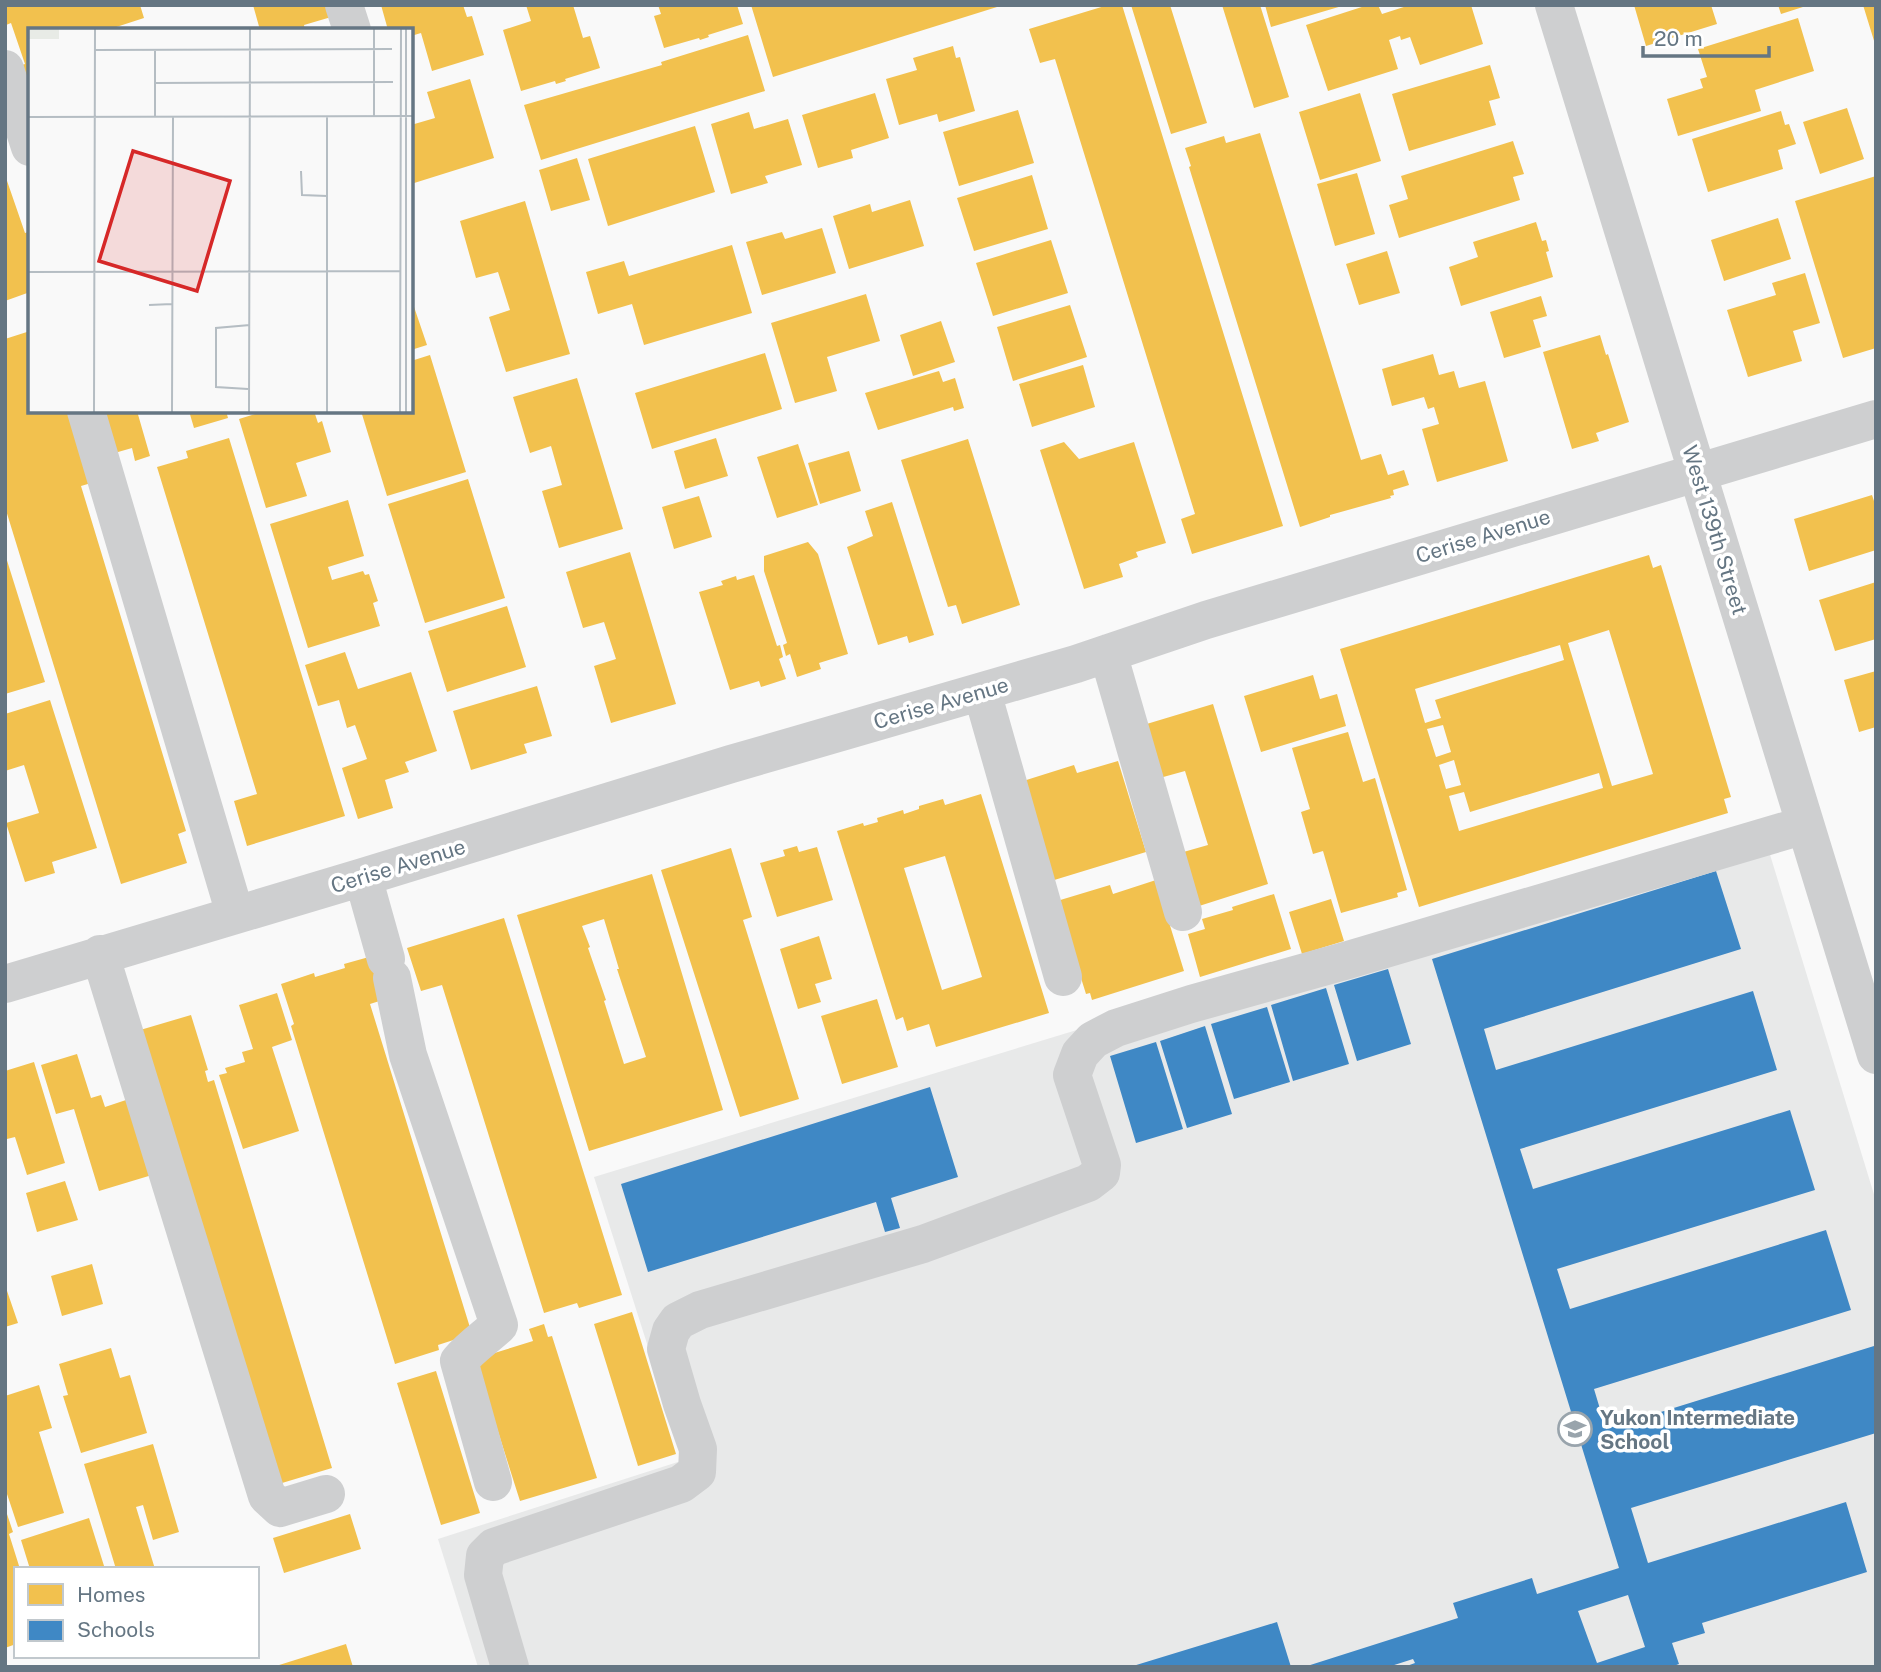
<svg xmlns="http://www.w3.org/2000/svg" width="1881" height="1672" viewBox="0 0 1881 1672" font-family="'Public Sans',sans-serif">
<rect width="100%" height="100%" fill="#f9f9f9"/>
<path fill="#e8e9e9" d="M1760,822L1876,1201V1667H478L438,1539L684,1460L594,1177Z"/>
<path fill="#f2c14e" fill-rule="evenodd" d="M5,5H140L144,18L107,30H30V98L19,66L25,64L11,23L6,25L5,23Z
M253,5H335L338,15L304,25L305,30H260Z
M381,5H463L467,17L472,16L484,55L432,71L421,33L411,36V30H388Z
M526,5H573L583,38L590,36L600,68L565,79L566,81L556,84L555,81L521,91L503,30L531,21Z
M658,5H737L743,24L708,35L709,37L700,40L699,38L664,48L654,16L661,14Z
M751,5H997V7L773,77Z
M1108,5H1122L1283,526L1192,554L1181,519L1195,514L1055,59L1040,63L1029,29Z
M1131,5H1170L1207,123L1171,134Z
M1222,5H1260L1289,97L1254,108Z
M1265,5H1342V6L1271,27Z
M1368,5H1378L1382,14L1410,5H1471L1483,44L1420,65L1410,37L1401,40L1400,36L1389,40L1398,69L1328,91L1306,25Z
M1634,5H1711L1717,24L1646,46Z
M1778,5H1806V6L1781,14Z
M1863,5H1876V44H1875Z
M1798,18L1814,71L1755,90L1761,111L1678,136L1667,99L1703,88L1700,79L1707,77L1698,49Z
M748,35L765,91L541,160L524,105L662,65L661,62Z
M953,46L956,58L960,57L975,111L939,122L937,114L899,125L886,79L917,70L913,58Z
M1490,65L1500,98L1489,101L1496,125L1409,151L1392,94Z
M470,79L494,158L411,184V125L435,118L427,92Z
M875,93L889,138L851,150L853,158L818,168L802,115Z
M1360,93L1381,161L1320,180L1299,112Z
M1847,108L1864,159L1820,174L1803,122Z
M1018,110L1034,163L959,186L943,132Z
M1781,111L1785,125L1789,124L1796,144L1778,150L1783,169L1708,192L1692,139Z
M749,112L754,129L788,119L802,165L765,176L768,183L731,194L711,124Z
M695,126L715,192L608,226L588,159Z
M1260,133L1361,460L1381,454L1388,475L1404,470L1409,485L1393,490L1394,495L1390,496L1391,498L1330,515V517L1300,527L1189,167L1191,166L1185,148L1224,136L1226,143Z
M1513,141L1524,174L1513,177L1520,200L1399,238L1389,205L1408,199L1401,176Z
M577,158L590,200L551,211L539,170Z
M1357,173L1375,234L1335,246L1317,184Z
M5,175L25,233L28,232L30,236V292L5,301Z
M1032,175L1048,229L974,251L957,198Z
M1876,176V348L1843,358L1795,201Z
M910,200L924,246L849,269L833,216L870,204L872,212Z
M525,201L570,354L506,372L489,317L510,310L498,272L476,278L460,221Z
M1778,218L1791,259L1724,281L1711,240Z
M1536,222L1542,241L1546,240L1549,251L1546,252L1553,277L1461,306L1449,267L1478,257L1473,242Z
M822,228L836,273L762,295L746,242L782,232L785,239Z
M1051,240L1068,293L993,316L976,263Z
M732,245L752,313L644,345L632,304L598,314L586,272L624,261L629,276Z
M1387,251L1400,293L1359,305L1346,264Z
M1805,273L1820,323L1793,331L1802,361L1748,377L1727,310L1776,295L1772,283Z
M866,294L880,341L827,357L837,391L795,403L771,323Z
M1541,296L1547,316L1533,320L1541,347L1504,358L1490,312Z
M411,298L427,345L411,350Z
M1070,305L1087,357L1013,381L997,327Z
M941,321L955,362L913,376L900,335Z
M30,331V411H77L98,481L81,486L186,831L178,834L187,863L121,884L5,507V339Z
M1600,335L1606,355L1608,354L1629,422L1596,433L1599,441L1572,449L1543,352Z
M765,353L782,409L652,449L635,393Z
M1433,354L1439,375L1454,371L1459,388L1485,381L1508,461L1437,482L1422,429L1439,424L1434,407L1428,409L1424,397L1392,406L1382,369Z
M430,355L466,472L387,496L361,411H411V361Z
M1083,365L1095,407L1032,427L1019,384Z
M939,371L943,382L955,378L964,408L954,411L953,407L878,430L865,393Z
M577,378L623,529L559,548L542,491L562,485L551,446L530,453L513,397Z
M98,411H137L150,456L135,461L132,448L111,454Z
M189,411H226L228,418L194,428Z
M265,411H314L318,423L322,421L331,452L296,463L307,496L266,508L239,419Z
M229,438L345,816L247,846L234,801L257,794L157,467L188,458L186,451Z
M716,438L728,476L685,489L674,451Z
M968,439L1020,605L962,624L956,605L948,607L901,460Z
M1064,442L1079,459L1134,442L1166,543L1136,552L1138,557L1119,564L1123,577L1084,589L1040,450Z
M798,444L818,505L777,518L757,457Z
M849,451L861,491L820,504L808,463Z
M468,479L505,598L425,623L388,504Z
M1872,495L1876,507V550L1809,571L1794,519Z
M699,496L712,537L674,549L662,507Z
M348,500L364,556L328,567L332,580L363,571L365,575L369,574L378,601L373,603L380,626L308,648L270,524Z
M892,502L934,635L909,643L907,636L878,645L847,547L873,536L865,511Z
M808,542L818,554L848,654L819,663L821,669L797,677L790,654L786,656L783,645L787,643L764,571V556Z
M630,552L676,704L611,723L594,666L616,659L604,622L583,628L566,572Z
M5,554L45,682L5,694Z
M1649,555L1653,568L1661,565L1731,797L1724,799L1728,813L1419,907L1340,649ZM1609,630L1653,774L1612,786L1568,643ZM1560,645L1564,660L1435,700L1441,718L1425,723L1415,689ZM1443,725L1451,752L1436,757L1427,729ZM1454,760L1461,785L1446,789L1439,765ZM1599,773L1603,788L1459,831L1449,796L1464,792L1470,812Z
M754,575L777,646L780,645L783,657L779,659L786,679L761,687L759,681L730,690L699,592L723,585L721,581L736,576L737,580Z
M1876,582V639L1835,651L1819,600Z
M507,606L526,667L447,692L428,631Z
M345,652L358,689L411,672L437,751L405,762L409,772L385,780L393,808L358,819L342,768L367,759L355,725L347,728L339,700L318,706L305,665Z
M1876,671V727L1859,732L1844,680Z
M1313,675L1320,699L1337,694L1346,726L1261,752L1244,696Z
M537,686L552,736L524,744L527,753L471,770L453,711Z
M50,700L97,848L52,862L55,873L25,882L6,823L39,813L24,765L5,771V714Z
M1213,704L1268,884L1196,907L1180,853L1208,845L1185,771L1156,779L1140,726Z
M1348,732L1363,782L1375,778L1407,890L1397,893L1398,897L1341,913L1323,851L1313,854L1301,812L1310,809L1292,748Z
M1118,761L1146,852L1051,881L1020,782L1074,765L1077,773Z
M981,794L1049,1013L936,1047L929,1024L907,1031L903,1017L896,1020L837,831L863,823L864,826L878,822L877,818L903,810L904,814L919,809V806L943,799L945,805ZM945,856L982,977L942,990L904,868Z
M797,846L799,852L817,847L833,900L777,917L760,863L785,856L783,850Z
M731,848L752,917L743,920L799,1099L740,1117L661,870Z
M652,874L723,1110L589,1151L517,915ZM604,919L619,969H617L646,1057L624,1064L604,1001L606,1000L588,948L590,947L582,926Z
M1156,880L1184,971L1092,1000L1090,993L1086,994L1057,901L1110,885L1113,894Z
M1274,894L1291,949L1200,977L1188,934L1205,929L1202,919L1233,910L1232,907Z
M1331,899L1344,941L1302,954L1289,912Z
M504,918L622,1295L579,1308L577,1303L544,1313L442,985L421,991L407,948Z
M819,936L832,979L815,984L821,1002L798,1009L780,949Z
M376,955L389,998L370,1004L472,1334L438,1345L439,1350L395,1364L291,1026L294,1024L281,984L314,973L315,977L345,968L344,964Z
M277,993L292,1040L272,1047L299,1131L243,1149L219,1075L227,1073L225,1068L245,1062L242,1052L253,1049L239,1005Z
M877,999L898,1067L842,1084L821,1016Z
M191,1015L208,1070L205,1071L208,1082L214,1080L332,1468L272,1486L130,1033Z
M77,1054L91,1098L101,1095L105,1107L129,1099L152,1175L99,1191L74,1109L56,1114L41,1065Z
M34,1062L65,1163L27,1175L15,1137L7,1139L5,1134V1071Z
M65,1181L78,1220L37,1232L26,1193Z
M92,1264L103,1304L62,1316L51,1276Z
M5,1285L18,1323L5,1327Z
M632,1312L676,1454L638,1466L594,1324Z
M544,1324L548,1337L552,1336L597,1478L520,1501L475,1359L533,1341L529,1329Z
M111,1348L120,1378L130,1375L147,1433L81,1453L63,1396L68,1395L59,1364Z
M436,1371L480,1513L441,1525L397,1383Z
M39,1385L52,1428L39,1432L64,1513L18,1527L5,1488V1396Z
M153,1444L179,1532L153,1540L143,1505L136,1507L155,1569H116L84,1464Z
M5,1508L13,1532L9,1534L20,1569H16V1644L5,1648Z
M350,1514L361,1549L284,1573L273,1538Z
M89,1518L105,1569H30L21,1540Z
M346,1644L353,1667H276V1666Z"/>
<path fill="#3f88c5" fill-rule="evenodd" d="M1716,871L1741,949L1484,1029L1496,1070L1753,991L1777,1070L1520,1149L1533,1189L1790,1110L1815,1190L1557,1269L1570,1309L1826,1230L1851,1310L1594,1389L1606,1429L1874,1346L1876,1353V1433L1631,1508L1648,1563L1846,1502L1867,1572L1702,1623L1705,1633L1672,1643L1679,1664L1671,1667H1404L1415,1663L1413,1659L1388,1667H1304L1458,1618L1453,1603L1532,1578L1537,1594L1619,1568L1432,959ZM1628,1595L1645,1647L1597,1663L1578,1611Z
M1388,969L1411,1044L1357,1061L1334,985Z
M1326,988L1349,1064L1293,1081L1271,1005Z
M1267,1007L1290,1082L1234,1099L1211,1024Z
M1205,1026L1232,1114L1187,1128L1160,1041Z
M1156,1042L1183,1129L1136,1143L1110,1056Z
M930,1087L958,1177L891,1198L900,1228L885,1232L876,1202L648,1272L621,1184Z
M1277,1622L1291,1667H1133V1666Z"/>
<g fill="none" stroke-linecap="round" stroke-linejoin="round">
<path stroke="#cecfd0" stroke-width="38" d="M344,5L352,30
M1554,5L1876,1055
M5,69L30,147
M86,411L235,914
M1108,653L1183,912
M982,692L1063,977
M363,877L386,959
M100,954L267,1496L280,1508L326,1494
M392,978L408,1055L499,1325C486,1337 471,1347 459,1361L493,1482
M5,984L363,877L731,764L1076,664L1206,620L1876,419
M510,1667L483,1575L485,1556L494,1547L681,1484L697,1472L698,1449L682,1404L666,1349L671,1331L678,1321L700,1310L923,1244L1088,1183L1101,1173L1102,1165L1072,1075L1080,1054L1093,1040L1116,1028L1191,1004L1348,960L1805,825"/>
</g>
<defs>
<g id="school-ring" transform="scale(1.75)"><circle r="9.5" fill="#fff" stroke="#99a4ac" stroke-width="1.5"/><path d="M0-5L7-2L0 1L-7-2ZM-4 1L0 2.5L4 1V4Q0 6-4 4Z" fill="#99a4ac"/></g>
</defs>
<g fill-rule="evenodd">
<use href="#school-ring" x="1575" y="1429"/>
</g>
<g text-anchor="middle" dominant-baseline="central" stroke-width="7" stroke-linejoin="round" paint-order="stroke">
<g font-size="21" fill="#657683" stroke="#fff">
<text transform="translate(1715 530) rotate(73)">West 139th Street</text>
<text transform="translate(1483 536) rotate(-17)">Cerise Avenue</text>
<text transform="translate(941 703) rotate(-16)">Cerise Avenue</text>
<text transform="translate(398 866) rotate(-17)">Cerise Avenue</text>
</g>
<g font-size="21" font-weight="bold" fill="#657683" stroke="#fff" text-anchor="start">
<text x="1600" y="1417">Yukon Intermediate<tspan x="1600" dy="24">School</tspan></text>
</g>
</g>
<g transform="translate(28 28)">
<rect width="385" height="385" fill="#f9f9f9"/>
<path d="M0,1H31V11H0Z" fill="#e8ebe6"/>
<path fill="none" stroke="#b5bdc3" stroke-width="2" d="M346,1V88M127,21V89M67,22L364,21M127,55L365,54M0,89L385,88M273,143L274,167L299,168M0,244L372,243M121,277L144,276M220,361L188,359V300L222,297M66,384L67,1M144,384L145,89M221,384L222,1M299,384V88M372,384L373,1M378,384V1"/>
<path fill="#d62828" fill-opacity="0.15" stroke="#d62828" stroke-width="3.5" d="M105,123L202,153L169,263L71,233Z"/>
<rect width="385" height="385" fill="none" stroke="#657683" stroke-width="3.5"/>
</g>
<rect width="1881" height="1672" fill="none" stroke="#657683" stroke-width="14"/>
<rect x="14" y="1567" width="245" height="91" fill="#ffffff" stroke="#c1c8cd" stroke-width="2"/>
<rect x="28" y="1584" width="35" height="21" fill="#f2c14e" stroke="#c1c8cd" stroke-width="2"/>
<text x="77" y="1602" font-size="21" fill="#657683">Homes</text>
<rect x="28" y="1620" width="35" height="21" fill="#3f88c5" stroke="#c1c8cd" stroke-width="2"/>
<text x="77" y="1637" font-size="21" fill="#657683">Schools</text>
<path d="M1643 46v10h126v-10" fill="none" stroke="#657683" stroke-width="3.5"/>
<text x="1654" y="46" font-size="21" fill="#657683" stroke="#ffffff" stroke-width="5" paint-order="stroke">20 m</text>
</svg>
